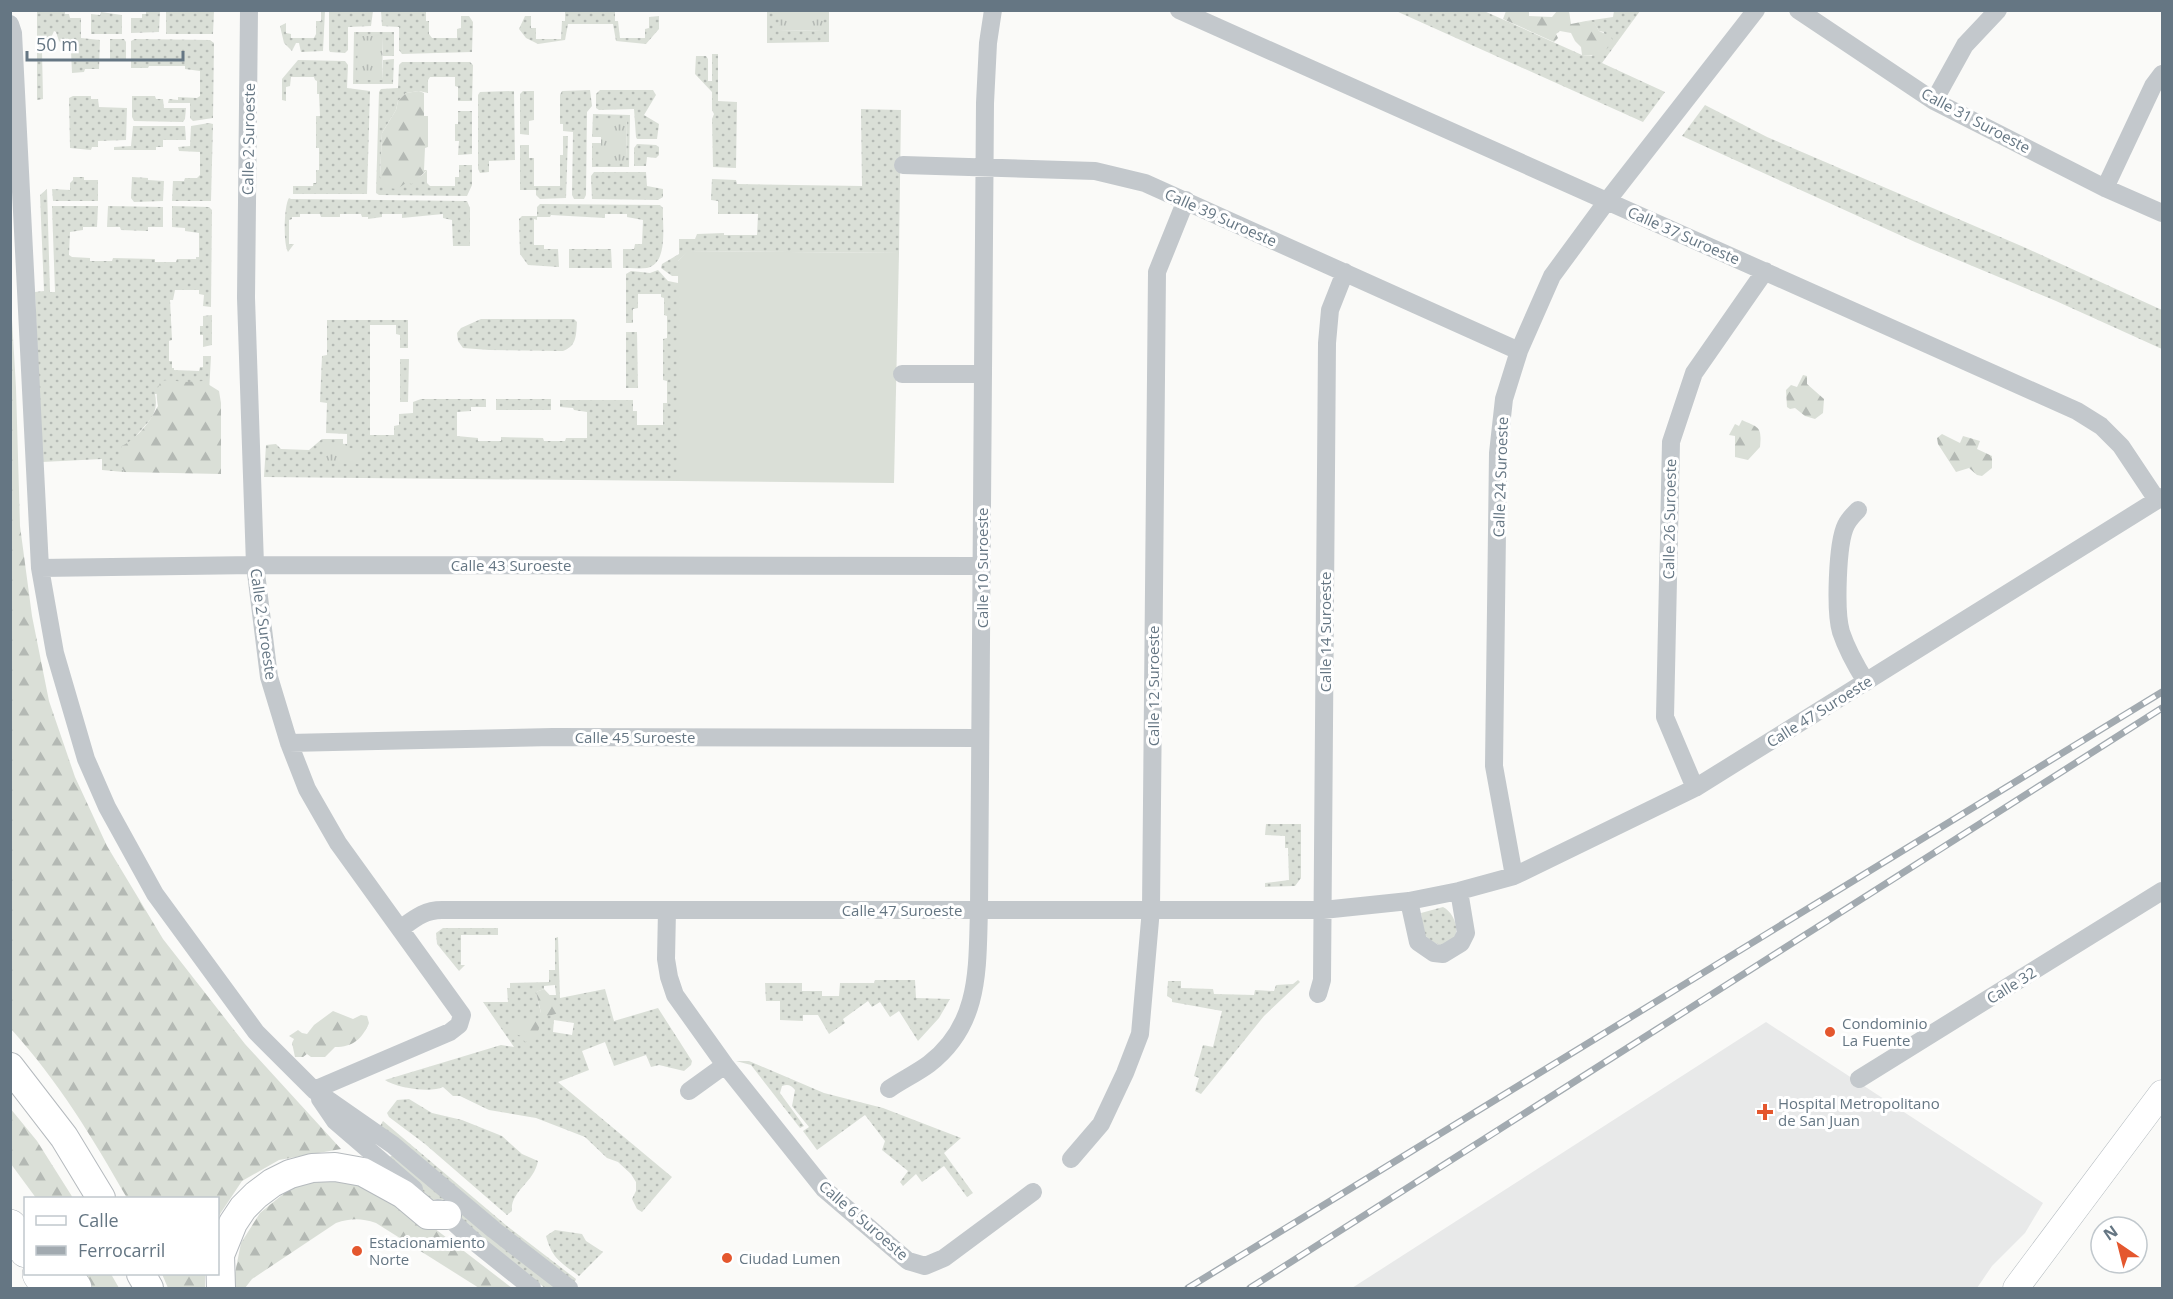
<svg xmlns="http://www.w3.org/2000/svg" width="2173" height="1299" viewBox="0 0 2173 1299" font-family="'Open Sans',sans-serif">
<defs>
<pattern id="grass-dots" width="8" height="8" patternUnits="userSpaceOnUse" patternTransform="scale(1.5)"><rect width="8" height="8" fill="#dadfd7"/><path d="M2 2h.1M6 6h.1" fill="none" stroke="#b4b9b4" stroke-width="1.8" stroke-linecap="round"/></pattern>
<pattern id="forest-firs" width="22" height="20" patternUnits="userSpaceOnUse" patternTransform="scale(1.5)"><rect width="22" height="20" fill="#dadfd7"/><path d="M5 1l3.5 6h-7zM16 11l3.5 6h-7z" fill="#b4b9b4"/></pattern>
<pattern id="park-tufts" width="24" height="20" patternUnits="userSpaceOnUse" patternTransform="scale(1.5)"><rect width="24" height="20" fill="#dadfd7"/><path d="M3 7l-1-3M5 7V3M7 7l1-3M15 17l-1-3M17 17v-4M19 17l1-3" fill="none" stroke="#b4b9b4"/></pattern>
</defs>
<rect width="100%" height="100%" fill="#fafaf8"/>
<path fill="#e8e9e9" d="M1766,1022L2043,1203L2025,1233L1992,1266L1977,1288H1352Z"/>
<path fill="url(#grass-dots)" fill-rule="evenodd" d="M37,11H65V14H69L70,18H81V38L100,40L99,69H85L84,72L72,73L71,51L59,41L56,32L54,31C51,40 45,43 42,51L43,99L37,100Z
M146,11H160L159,32L131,33V18H142V14H146Z
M166,11H214L213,34H166Z
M321,11H325L323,51L301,52L299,43H296L292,51L284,43L280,26L286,23V33L291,34V38H314L316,34V21H321Z
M329,11H373L371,26L348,27V50L345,53L330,52L329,50Z
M381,11H426V21H429V34L432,38H457V29L461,28V16H469L473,22L472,52L402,54L399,50V27L382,26Z
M565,11H615V21H618L620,38H645V29L649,28V17L659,16V29L646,44L616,41L613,24H568L565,40L538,44L526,38L519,29L525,16H531V28H536V39H561L562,21H565Z
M767,11H779V30L822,31L823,11H829V42L767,43Z
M1396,11H1484L1582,55L1592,56L1604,32L1599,31L1594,23L1586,21L1613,17L1614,11H1640L1602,63L1665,92L1643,122Z
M101,12L122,15V34H91V14L100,15Z
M354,32H394V56H383V36H358L382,80L383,60L394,59L393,84H353Z
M110,39H124L126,42V61H110Z
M135,39L210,40L214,43L213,118L193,121L190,118V103H168L169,99L178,100V97L197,98L200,96V71L185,69V66H149L148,68H131V41Z
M712,54H718V101L737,102L736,168L713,167L712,119L714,114L712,110V92L695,74L696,56H706L708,59V81H712Z
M298,60L345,61L348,65L347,88L370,91L367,194H293V186H313V183H316V170H319V148H316V116H320L319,94H317V81L315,80L314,77H291L290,86L286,87V101L282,100V79Z
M402,62H470L473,65L472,101H458V87L455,86V77H430L428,80V93L419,91L406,93L398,101L396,110L382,133L380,177C398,181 414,186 427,170V183L430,186H455V177H459V165H472V185L467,196L379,195L376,193L379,92L381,89L398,88L399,65Z
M590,90L592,106L587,112L586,195L584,199H574L572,195L573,132L563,131V124H560V95L562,91Z
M600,90H653L656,95L644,115L659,124L657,139H637L636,137L634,109L599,110L596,108V94Z
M514,91L515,160L489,161V172L480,173L478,169V95L480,92Z
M523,91H534V120L529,121V135L520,134V94Z
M73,96H91V99H98L99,107L127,108L126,140L98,141V147H92L91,150L70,148L69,98Z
M132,96H155L156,99H163L164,108H186L185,119L183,122L134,121L132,117Z
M1705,105L1767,137L2026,248L2162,310V349L2056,301L1915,242L1682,136Z
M861,109L901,110L899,253L689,251L678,261V276H672L661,268L662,264L679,254V239H695L697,234L724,233V235H757L758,214H718V201L711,200L712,179L736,180L737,184L862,186Z
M458,111H472V154L458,155L459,141H455V124H458Z
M593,114L630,115L629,167H592V143H601V162H626L627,119H602L601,137H592Z
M209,123L213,124L211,201H172L173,181H184L185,178H197L200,175V152L179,151L178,147L190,146L191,126Z
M133,126H185L186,140H163V147H156V150H114V147L131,146Z
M563,136H568L566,198L540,199L536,195V190H520V145H529V158H534V186H560V155H563Z
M637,144L656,145L659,147V155L656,158L647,157L646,166H634V148Z
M594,172H646L647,186L663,189V197L658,200L592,199L591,176Z
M73,177H84V180H98V201H53L52,189L70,190V183L73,180Z
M132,177L148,178V180L164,181L163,201L134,202L131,198Z
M47,189L50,292H55L52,206H98L97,227H83V230L70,232L69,255L72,257L90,258V261H112L113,258L155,259V262H176L177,259H196V257H199V233L185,231V228L172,227V206L209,207L212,210L211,307L203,306L204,295L199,294V290H175L173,300H170L172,340L169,341V361H172V368H174V370L199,371L200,367H203V356H211L209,393L155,394C160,419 143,423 133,441C128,450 125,460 122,469L124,472L102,470V459L42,462L35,292L44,291L40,195Z
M289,198L291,199L467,201L470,208V246H453L452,220L443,218V214L402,218V214H382V217L368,219V217H362L361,214H340V217H321L320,214H300V217H292V219L289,220V244H294L288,252C283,244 284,205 289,198Z
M540,204L660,205L663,208C662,225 669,263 647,268C639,269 630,268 623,268V249H634L635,244H642L643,220L627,217V214H605V218L551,215L550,217H537V220L534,219V245H544V249H558L559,267L528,265L520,254L519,219L522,216H537V207Z
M108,206L163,207V227H148V231L121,230L120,227H107Z
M569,249H611L612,268H569Z
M658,270L668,281L678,283V481L264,477L266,445L276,444L281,449L309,450L322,439H343V444H325L347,448V434L326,433L327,403L320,402L322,356L327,355V320H408V348H400V335L396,334V325H370V435H394V426L399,425V414L413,413V402L421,399H486V407H471V411L457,412V436L478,438V441H501V437L543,438L544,441H565L566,438H587V412L574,410L573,408L560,407V400H633V411H637V425H663V403H667V381L663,380V339L667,338V316L664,315V298L661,297V294H638V308L633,309V323H626V274L631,271L650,273Z
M212,315V345L203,347V335H200V326H203V316Z
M481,319H574L577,322C576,335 577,346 563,351L489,350L463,348L458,341L457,333L461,328Z
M626,332H637L638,388H626Z
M400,359H409L408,402H400Z
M496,399H551V410H496Z
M1266,824H1301V878L1295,886L1265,887V883L1289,880L1288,848H1285V836L1265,835Z
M1443,907C1459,915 1464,947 1440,945C1435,944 1429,939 1424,935L1421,913Z
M443,928H498V935H461V965H465L459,971L437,944L436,933Z
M558,937L560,998L605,989L614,1021L658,1008L692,1061L691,1065L684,1071L659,1065L651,1067L646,1055L614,1066L605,1042L582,1051L589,1070L558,1082L672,1177L642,1212L637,1209L632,1199L636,1191V1182L631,1174L618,1162L607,1158L585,1137L536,1118L489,1110L460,1096H453L443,1087C431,1093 396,1088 385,1080L501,1045L514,1047L483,1002H508L507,988H510V983L549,982V970H555V938ZM555,985L556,995H549L541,1013L536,992L544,989V986ZM554,1020L574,1023L572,1035L553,1032Z
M875,980H915L916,998L950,999L939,1018L918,1041L899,1011L890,1017L880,1002L872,1007L868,1001L843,1019L845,1023L829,1034L818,1015H803V1021L780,1020V1001H766L765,983H802V991H822V996H839L840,983H874Z
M1298,980L1300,982L1264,1016L1201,1094L1195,1091L1199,1078L1194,1076L1203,1045L1213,1047L1222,1011L1172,1002V999L1167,996L1168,981H1181V988L1213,989L1214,994L1254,995L1255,990L1274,991L1276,985L1293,984Z
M736,1061H749L824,1093L883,1108L961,1138L944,1153L973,1193L967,1197L944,1166L922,1182L916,1174L903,1186L900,1182L908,1171L882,1150L885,1141L865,1115L817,1150L803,1131L809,1127L792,1106L795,1090C791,1085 788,1084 782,1086L780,1093L804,1126L800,1128L751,1065Z
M409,1099L432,1113L462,1120L502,1136L522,1154L538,1161C534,1183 510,1191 512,1211L507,1215L425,1144L389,1117L387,1113L397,1100Z
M383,1121L507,1226L576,1279L574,1284L380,1126Z
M391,1156H394L556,1288H545C492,1247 434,1207 389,1158Z
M555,1230L582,1234L586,1241L603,1252L579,1276C562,1263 552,1259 546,1236Z"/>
<path fill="url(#forest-firs)" d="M1506,11H1529V16L1552,17L1557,11H1569L1571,24L1586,21L1594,22L1599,31L1610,36L1614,42C1603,53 1598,57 1582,55L1581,47L1575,41L1571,33L1560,31L1556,34L1558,38L1554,42L1503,19Z
M419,91L424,93V116H428V147L425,148L424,170H427L412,184L406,183L397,189L388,188L383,184L380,177L382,133L396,110L398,101L406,93Z
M10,218L12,240V319L16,388L20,526L32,616L49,701L75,777L107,846L163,939L245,1044L341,1149L279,1160L242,1181L218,1217V1198H127C92,1137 59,1082 11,1029Z
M1803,375L1807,376V384L1824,399L1823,413L1815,419L1805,416L1795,408L1790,409L1787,407L1786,390L1791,385L1797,387Z
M168,380L185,382L203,381L219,391L221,403V474L124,472C119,464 120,455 122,446C139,437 149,423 158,406C156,395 156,391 161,381Z
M1742,420C1759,428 1762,426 1760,447L1748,460L1735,457V436L1729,435L1735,424L1739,426Z
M1942,434L1960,443L1963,436L1980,441L1977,449L1992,456V468L1982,476L1977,475L1969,468L1956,472L1938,444L1937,438Z
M544,989L561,1007L559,1013L548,1016L541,1013L536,992Z
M333,1011L353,1019L361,1015L367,1016L369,1023C362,1039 353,1047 335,1047L325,1057H311L307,1054L303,1057H295L292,1043L294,1039L289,1036L298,1030L302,1033L307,1034L314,1025Z
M516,1017H521L523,1020L535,1018L539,1021C541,1031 534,1040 525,1042L521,1036L510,1032L512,1022Z
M10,1108L37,1141L73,1198H36L11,1164Z
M330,1180L357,1182L434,1228L512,1288H479L376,1223C361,1218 351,1218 336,1223L252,1279L245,1288H234V1278L241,1243L260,1213L293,1186Z
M80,1274H111L119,1288H88Z
M162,1274H205V1288H168Z"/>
<path fill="url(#park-tufts)" d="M779,11H823V31L779,30Z
M358,36H383L382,80H357Z
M601,119H627L626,162H601Z
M324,443L347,444V448L361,449V464L324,463Z"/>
<path fill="#dadfd7" d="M688,251L899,253L894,483L678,481V261Z"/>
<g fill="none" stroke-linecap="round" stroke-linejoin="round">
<g stroke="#b3babf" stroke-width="27">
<path id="secondary" d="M2016,1288L2162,1093"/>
</g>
<g stroke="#b5babe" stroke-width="30">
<path id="primary" d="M10,1067L64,1137L101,1198
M141,1274L149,1288
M221,1288L220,1255L233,1223L243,1208L256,1195L272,1183L290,1174L312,1168L335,1167L363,1172L403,1194L428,1215H447"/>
</g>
<g stroke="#b4b9bd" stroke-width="34">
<path id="highway" d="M10,1226L26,1251
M39,1274L48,1288
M66,1274L75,1288"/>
</g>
<path stroke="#c3c8cc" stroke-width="18" d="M249,10L246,298L255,565L269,677L289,743L307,789L338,843L462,1015L459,1025L450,1032L314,1090
M1179,10L2077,411L2101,426L2121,446L2157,500
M1798,10L1934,101L2105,188L2162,213
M10,24L13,33L40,568L55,653L86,759L107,807L155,894L256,1032L314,1090L393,1145L494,1230L569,1288
M1934,101L1965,45L1998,10
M903,165L1095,171L1145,183L1519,351
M2105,188L2153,86L2162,74
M902,374H983
M1858,510C1854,514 1849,519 1846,525C1837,543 1835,612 1841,632C1847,650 1856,666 1866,682
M40,568L255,565L982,566
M289,743L553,737L980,738
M1695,788L1665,717L1671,442L1694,373L1765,271
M1514,876L1494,766L1498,453L1504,399L1519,351L1552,276L1607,201L1756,10
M1409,901L1418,942L1434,953L1443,954L1461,943L1466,933L1459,891
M667,910L666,959L669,977L675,995L725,1065L824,1189L908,1261L925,1266L944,1258L1033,1192
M400,929C414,919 424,910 442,910H1323L1409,901L1459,891L1514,876L1695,788L2162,497
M1318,994L1322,980L1327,343L1330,310L1345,272
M1859,1079L2162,891
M889,1089C902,1080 917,1073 929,1064C981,1024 977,968 979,910L985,103L988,43L993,10
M689,1091L725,1065
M320,1099L335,1121L414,1189
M1071,1159L1101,1124L1125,1073L1140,1034L1151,909L1157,272L1186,200
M438,1208L477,1244L532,1288"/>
<use href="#secondary" stroke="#fff" stroke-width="26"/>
<use href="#primary" stroke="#fff" stroke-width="28"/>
<use href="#highway" stroke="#fff" stroke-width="33"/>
<g stroke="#a2aab0" stroke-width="7">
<path id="rail" d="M1188,1288L2162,692
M1250,1288L2162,708"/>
</g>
<use href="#rail" stroke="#fff" stroke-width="4.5" stroke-dasharray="14" stroke-linecap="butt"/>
</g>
<g fill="#e4572e" stroke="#fff" stroke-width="2">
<circle cx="1830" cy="1032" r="6"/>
<path d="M1762 1103h6v6h6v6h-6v6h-6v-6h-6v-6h6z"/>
<circle cx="357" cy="1251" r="6"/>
<circle cx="727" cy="1258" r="6"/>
</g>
<g text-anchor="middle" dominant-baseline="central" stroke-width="6" stroke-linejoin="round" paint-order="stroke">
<g font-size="15" fill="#657683" stroke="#fff">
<text transform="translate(1976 120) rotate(28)">Calle 31 Suroeste</text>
<text transform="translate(248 139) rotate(-89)">Calle 2 Suroeste</text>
<text transform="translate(1221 217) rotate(24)">Calle 39 Suroeste</text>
<text transform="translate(1684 235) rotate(24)">Calle 37 Suroeste</text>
<text transform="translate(1500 477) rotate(-88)">Calle 24 Suroeste</text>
<text transform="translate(1669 519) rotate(-89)">Calle 26 Suroeste</text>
<text x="511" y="565">Calle 43 Suroeste</text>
<text transform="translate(982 568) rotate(-90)">Calle 10 Suroeste</text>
<text transform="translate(264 624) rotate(82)">Calle 2 Suroeste</text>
<text transform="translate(1325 632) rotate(-90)">Calle 14 Suroeste</text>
<text transform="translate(1153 686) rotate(-90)">Calle 12 Suroeste</text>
<text transform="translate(1819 711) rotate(-32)">Calle 47 Suroeste</text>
<text x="635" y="737">Calle 45 Suroeste</text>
<text x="902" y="910">Calle 47 Suroeste</text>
<text transform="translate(2011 985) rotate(-32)">Calle 32</text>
<text transform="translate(864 1220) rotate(41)">Calle 6 Suroeste</text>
</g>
<g font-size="15" fill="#657683" stroke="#fff" text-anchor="start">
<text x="1842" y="1023">Condominio<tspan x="1842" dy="17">La Fuente</tspan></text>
<text x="1778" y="1103">Hospital Metropolitano<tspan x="1778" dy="17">de San Juan</tspan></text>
<text x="369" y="1242">Estacionamiento<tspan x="369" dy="17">Norte</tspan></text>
<text x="739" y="1258">Ciudad Lumen</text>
</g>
</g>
<rect width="2173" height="1299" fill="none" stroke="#657683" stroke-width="24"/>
<rect x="24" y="1197" width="195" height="78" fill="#ffffff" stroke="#c1c8cd" stroke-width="1.5"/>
<rect x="36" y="1216" width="30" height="9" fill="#ffffff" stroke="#c1c8cd" stroke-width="1.5"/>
<text x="78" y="1227" font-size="18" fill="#657683">Calle</text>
<rect x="36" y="1246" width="30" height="9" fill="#a2aab0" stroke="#c1c8cd" stroke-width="1.5"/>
<text x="78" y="1257" font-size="18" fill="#657683">Ferrocarril</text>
<g transform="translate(2119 1245) rotate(325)"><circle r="28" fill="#ffffff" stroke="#c1c8cd" stroke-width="1.5"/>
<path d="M0-4.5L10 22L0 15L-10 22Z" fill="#e4572e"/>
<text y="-9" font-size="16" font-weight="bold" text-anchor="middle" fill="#657683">N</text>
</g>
<path d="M27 51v9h156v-9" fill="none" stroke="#657683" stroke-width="3"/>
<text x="36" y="51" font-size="18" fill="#657683" stroke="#ffffff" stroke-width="4.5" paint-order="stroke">50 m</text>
</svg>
